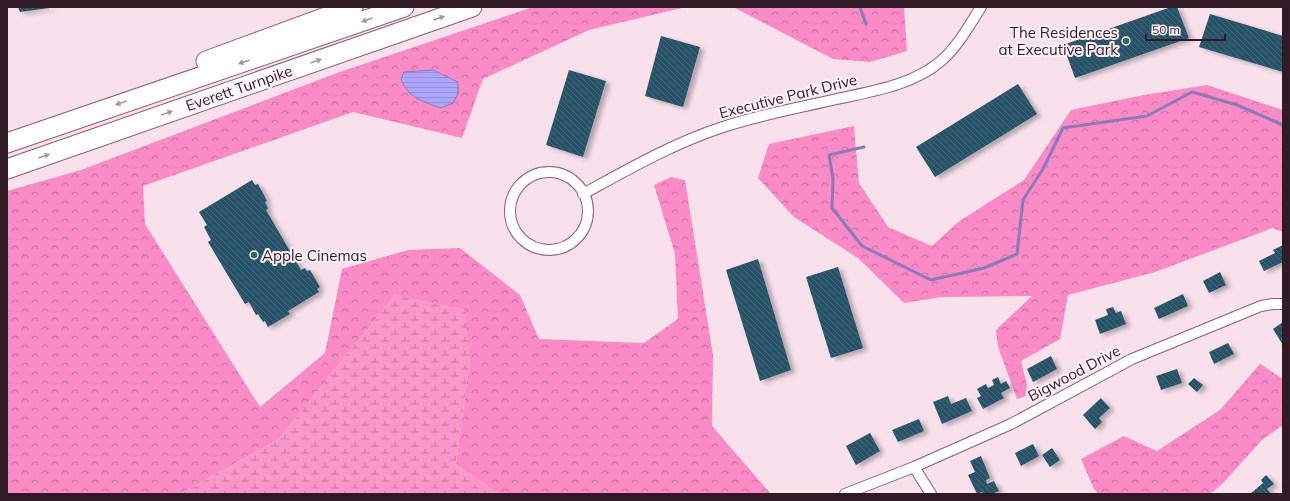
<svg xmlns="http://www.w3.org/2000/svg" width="1290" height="501" viewBox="0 0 1290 501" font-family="Mulish,sans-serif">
<defs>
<pattern id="forest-crowns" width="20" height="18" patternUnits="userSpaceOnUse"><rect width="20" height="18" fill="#fa8bc6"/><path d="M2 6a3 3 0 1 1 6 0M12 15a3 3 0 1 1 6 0" fill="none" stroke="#cb71a1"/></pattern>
<pattern id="wetland-marsh" width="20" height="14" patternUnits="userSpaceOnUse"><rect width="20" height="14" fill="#fa97ca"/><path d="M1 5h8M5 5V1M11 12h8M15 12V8" fill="none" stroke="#cb7aa4"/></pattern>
<pattern id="water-rules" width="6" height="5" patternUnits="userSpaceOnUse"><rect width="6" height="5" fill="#ada5f9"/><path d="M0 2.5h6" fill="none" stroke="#958dd5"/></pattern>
<pattern id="building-back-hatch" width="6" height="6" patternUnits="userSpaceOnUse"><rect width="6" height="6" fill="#255367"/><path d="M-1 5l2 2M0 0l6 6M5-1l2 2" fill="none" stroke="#446878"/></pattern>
<filter id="shadow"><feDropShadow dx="4.5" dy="2.5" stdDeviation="2" flood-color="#0004"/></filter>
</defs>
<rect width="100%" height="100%" fill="#f9e1ec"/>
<path fill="url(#forest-crowns)" d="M533,7H686L589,30L483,79L462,138L353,112L143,186L145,224L260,407L325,353L342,269L408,250L460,248L520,295L539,339L644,343L678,319L675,254L654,185L671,177L685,180L713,355L712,426L771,494H498L456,464L470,359L395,295L279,439L180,494H7V191L81,170L337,73Z
M733,7H904L907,51L870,62L833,59Z
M1207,85L1283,110V232L1273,228L1155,272L1068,295L1060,339L1021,361L1027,385L1026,396L1017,399L998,347L996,330L1032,296L942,297L904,303L858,258L794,217L758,178L769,144L854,126L859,183L888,227L932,246L958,222L1024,180L1071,110L1144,95Z
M1260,364L1283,379V425L1262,440L1223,483L1210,494H1098L1094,489L1081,459L1124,436L1157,451L1220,410Z"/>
<path fill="url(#wetland-marsh)" d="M395,295L465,309L470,359L456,464L498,494H180L279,439Z"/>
<path fill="url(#water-rules)" stroke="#877bb9" d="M433,70L458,82V94L453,103L441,108C422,101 409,99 401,79L404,72Z"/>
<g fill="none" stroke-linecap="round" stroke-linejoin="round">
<path stroke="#877bb9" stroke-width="3" d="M860,7L866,24
M864,147L829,155L833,179L832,208L862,246L931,280L984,268L1017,254L1023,200L1043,169L1063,128L1147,116L1192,92L1237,105L1283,125"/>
</g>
<path fill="url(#building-back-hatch)" filter="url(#shadow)" d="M18,7H50V8L20,12Z
M1171,7H1177L1189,38L1075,78L1063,45Z
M1210,14L1283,36V72L1199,47Z
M661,36L700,47L683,107L645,96Z
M569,70L606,81L583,157L546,145Z
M1018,84L1037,114L935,177L916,147Z
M252,180L255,185L258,184L267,201L265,202L268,208L266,210L301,270L305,268L307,271L310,270L320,287L317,289L319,292L288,311L290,314L268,327L265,321L263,322L258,314L256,315L249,302L245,304L208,242L211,240L204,227L207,225L199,212Z
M1283,245V262L1264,271L1259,261L1275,253L1273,250Z
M758,259L791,370L760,381L726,270Z
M838,267L863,348L831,358L806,277Z
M1220,272L1226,285L1209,293L1203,281Z
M1183,294L1188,306L1159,319L1154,308Z
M1113,307L1116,313L1121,311L1126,324L1100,334L1095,320L1108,315L1106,309Z
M1283,322V345L1273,329Z
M1228,343L1234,354L1214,364L1209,352Z
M1051,356L1057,369L1033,382L1027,369Z
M1177,369L1182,383L1161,390L1156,376Z
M998,377L1001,384L1006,381L1010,388L1001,393L1004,398L983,409L977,398L981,396L977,389L986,384L988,388L994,385L992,380Z
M1194,378L1203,385L1197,392L1188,384Z
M948,396L951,404L966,398L972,411L942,424L933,402Z
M1101,398L1110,408L1099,418L1102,422L1095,429L1083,415Z
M919,419L924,431L898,442L892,430Z
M870,433L880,451L856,465L846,446Z
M1033,444L1039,456L1021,466L1015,453Z
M1052,448L1060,460L1050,467L1042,455Z
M981,456L990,478L986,480L987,484L994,481L999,491L992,494H983L982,492L977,494L968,475L975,472L970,461Z
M1266,475L1274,484L1267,489L1271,494H1250L1263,483L1261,480Z"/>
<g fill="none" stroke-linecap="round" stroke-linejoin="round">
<g stroke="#8f5b75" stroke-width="12">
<path id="minor" d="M510 211a39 39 0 1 1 78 0a39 39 0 1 1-78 0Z
M583,194C627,170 672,144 720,128C758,115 798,108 837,99C873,91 913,85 941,61C958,46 969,26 981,7
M914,467L931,494
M845,494L914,467L1011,424L1132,359L1261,306L1273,304H1283"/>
</g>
<g stroke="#8f5b75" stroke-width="21">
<path id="motorway" d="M206,61L353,7
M7,143L404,7
M7,169L472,7"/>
</g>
<use href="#minor" stroke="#fff" stroke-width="10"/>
<use href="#motorway" stroke="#fff" stroke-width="19"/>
</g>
<defs><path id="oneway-solid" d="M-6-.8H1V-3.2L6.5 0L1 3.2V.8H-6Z"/></defs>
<g fill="#a1989d">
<use href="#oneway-solid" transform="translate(439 18) rotate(-19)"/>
<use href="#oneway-solid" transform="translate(367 20) rotate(161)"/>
<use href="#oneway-solid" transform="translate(316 61) rotate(-19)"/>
<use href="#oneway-solid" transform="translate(244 62) rotate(161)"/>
<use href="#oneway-solid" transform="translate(121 103) rotate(161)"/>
<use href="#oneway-solid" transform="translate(167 113) rotate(-19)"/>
<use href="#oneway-solid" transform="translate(44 156) rotate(-19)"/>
</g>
<g fill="#2f6c57" stroke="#fef2f8" stroke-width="1.5">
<circle cx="1126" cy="41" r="4"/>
<circle cx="254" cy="255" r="4"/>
</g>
<g text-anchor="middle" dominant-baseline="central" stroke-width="4" stroke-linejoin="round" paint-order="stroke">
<g font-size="15" fill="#2f1a25" stroke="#fef2f8" text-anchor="end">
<text x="1118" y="32">The Residences<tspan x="1118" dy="17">at Executive Park</tspan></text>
<text x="262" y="255" text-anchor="start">Apple Cinemas</text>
</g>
<g font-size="15" fill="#2f1a25" stroke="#fef2f8">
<text transform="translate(239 88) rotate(-19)">Everett Turnpike</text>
<text transform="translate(788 96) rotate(-14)">Executive Park Drive</text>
<text transform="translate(1074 373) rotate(-28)">Bigwood Drive</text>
</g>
</g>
<rect width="1290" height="501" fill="none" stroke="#2f1a25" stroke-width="16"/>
<path d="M1146 34v6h79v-6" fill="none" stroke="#2f1a25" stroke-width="2"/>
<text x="1152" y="34" font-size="12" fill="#2f1a25" stroke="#fef2f8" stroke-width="3" paint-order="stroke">50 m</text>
</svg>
